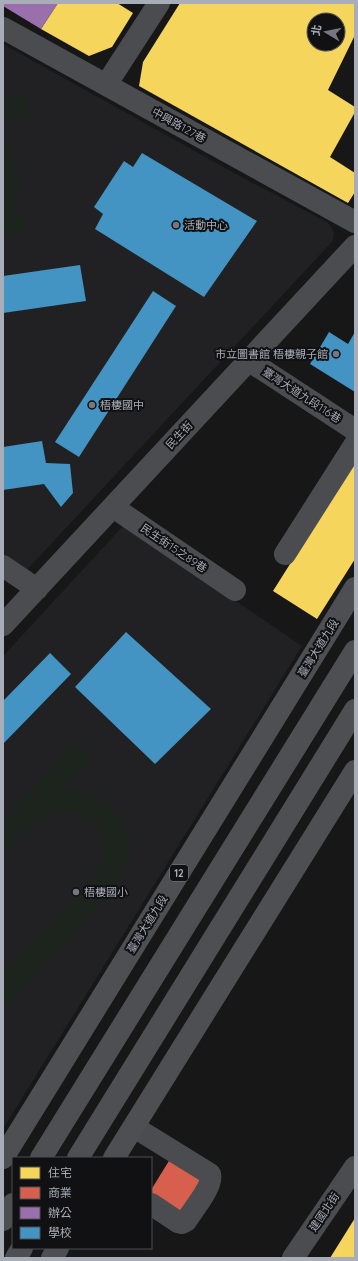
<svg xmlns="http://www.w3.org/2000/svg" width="358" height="1261" viewBox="0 0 358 1261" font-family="Quicksand,'Noto Sans TC',sans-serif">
<rect width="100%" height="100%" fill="#171717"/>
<path fill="#212123" d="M3,44L236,174L327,222L332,228L334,233L333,240L330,244L25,572L3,565Z
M124,525L302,646L3,1129V656Z"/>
<path fill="#1d241e" d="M26,95L32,115L3,121V98Z
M3,132L12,149L17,166L18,179L17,198L9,216L24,217L27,233L3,236Z
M76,742L92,759L64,787L87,792L97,796L121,816L128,832L130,849L126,870L114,889L7,1007L3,1008V974L101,869L103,852L102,841L98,829L87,817L69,812L47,815L27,828L3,855V820Z"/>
<path fill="#f6d55c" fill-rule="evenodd" d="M58,3H117L133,13L112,47L89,56L41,29Z
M180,3H355V35L328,90L355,107V112L330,157L355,173V192L348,203L139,86L143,62ZM314,20H338V44H314Z
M355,461V559L317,619L273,591Z
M355,1218V1258H330Z"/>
<path fill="#d6604d" d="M172,1156L205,1177L180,1216L151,1198V1190Z"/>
<path fill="#9970ab" d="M3,3H58L41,29L3,6Z"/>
<path fill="#4393c3" d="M142,153L257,221L204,297L95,229L103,214L94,207L124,161L133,167Z
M80,265L86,301L3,313V276Z
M153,291L176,306L79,457L55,442Z
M329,332L348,344L355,332V392L310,364Z
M42,441L46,463L70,464L73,493L61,507L44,484L3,490V447Z
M126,632L211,709L155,764L75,687Z
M50,653L71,674L3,744V701Z"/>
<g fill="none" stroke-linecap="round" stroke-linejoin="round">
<path stroke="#4b4c50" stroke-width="22" d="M3,28L355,222
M106,85L159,3
M248,360L355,430
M113,507L235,590
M285,554L355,444
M3,566L37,589
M3,625L355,246
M134,1127L210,1174C214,1185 192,1211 186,1221L182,1223L178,1222L151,1204
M293,1258L355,1167"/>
<path stroke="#4d4f52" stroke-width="22" d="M3,1158L355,588
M41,1158L355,651
M78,1158L355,710
M114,1158L355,771
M3,1220L13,1204
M16,1258L22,1248
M52,1258L58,1248"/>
</g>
<g fill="#757880" stroke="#111113" stroke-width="1.5">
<circle cx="176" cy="225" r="4"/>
<circle cx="336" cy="354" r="4"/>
<circle cx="92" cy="405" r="4"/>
<circle cx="76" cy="892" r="4"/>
</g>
<g text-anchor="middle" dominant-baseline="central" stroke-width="4" stroke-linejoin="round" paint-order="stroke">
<rect fill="#111113" stroke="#7b7e86" stroke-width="1" x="170" y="865" width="18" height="16" rx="3"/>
<g font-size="10" font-weight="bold" fill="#a8adb8">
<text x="179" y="873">12</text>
</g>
<g font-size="11" fill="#a8adb8" stroke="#111113">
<text transform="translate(179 125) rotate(29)">中興路127巷</text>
<text transform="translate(302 395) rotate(33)">臺灣大道九段116巷</text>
<text transform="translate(179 435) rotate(-47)">民生街</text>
<text transform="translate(174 548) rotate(34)">民生街15之89巷</text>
<text transform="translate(318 648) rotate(-58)">臺灣大道九段</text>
<text transform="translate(147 924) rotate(-58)">臺灣大道九段</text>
<text transform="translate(324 1212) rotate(-56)">建國北街</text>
</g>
<g font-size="11" fill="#a8adb8" stroke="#111113" text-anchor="start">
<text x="184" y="225">活動中心</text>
<text x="328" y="354" text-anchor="end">市立圖書館 梧棲親子館</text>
<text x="100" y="405">梧棲國中</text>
<text x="84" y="892">梧棲國小</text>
</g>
</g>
<rect width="358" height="1261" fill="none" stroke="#a8adb8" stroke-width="8"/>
<rect x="12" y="1157" width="140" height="92" fill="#111113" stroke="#4d4f55"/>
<rect x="20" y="1167" width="20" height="12" fill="#f6d55c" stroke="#4d4f55"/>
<text x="48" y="1177" font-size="12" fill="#a8adb8">住宅</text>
<rect x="20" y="1187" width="20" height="12" fill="#d6604d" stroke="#4d4f55"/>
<text x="48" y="1197" font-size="12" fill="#a8adb8">商業</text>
<rect x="20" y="1207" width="20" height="12" fill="#9970ab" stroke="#4d4f55"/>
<text x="48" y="1217" font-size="12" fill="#a8adb8">辦公</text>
<rect x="20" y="1227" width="20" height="12" fill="#4393c3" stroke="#4d4f55"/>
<text x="48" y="1237" font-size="12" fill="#a8adb8">學校</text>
<g transform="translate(326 32) rotate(280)"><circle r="19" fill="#111113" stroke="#4d4f55"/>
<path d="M0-3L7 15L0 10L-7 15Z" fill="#757880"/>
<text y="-6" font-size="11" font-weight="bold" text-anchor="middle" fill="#a8adb8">北</text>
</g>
</svg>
